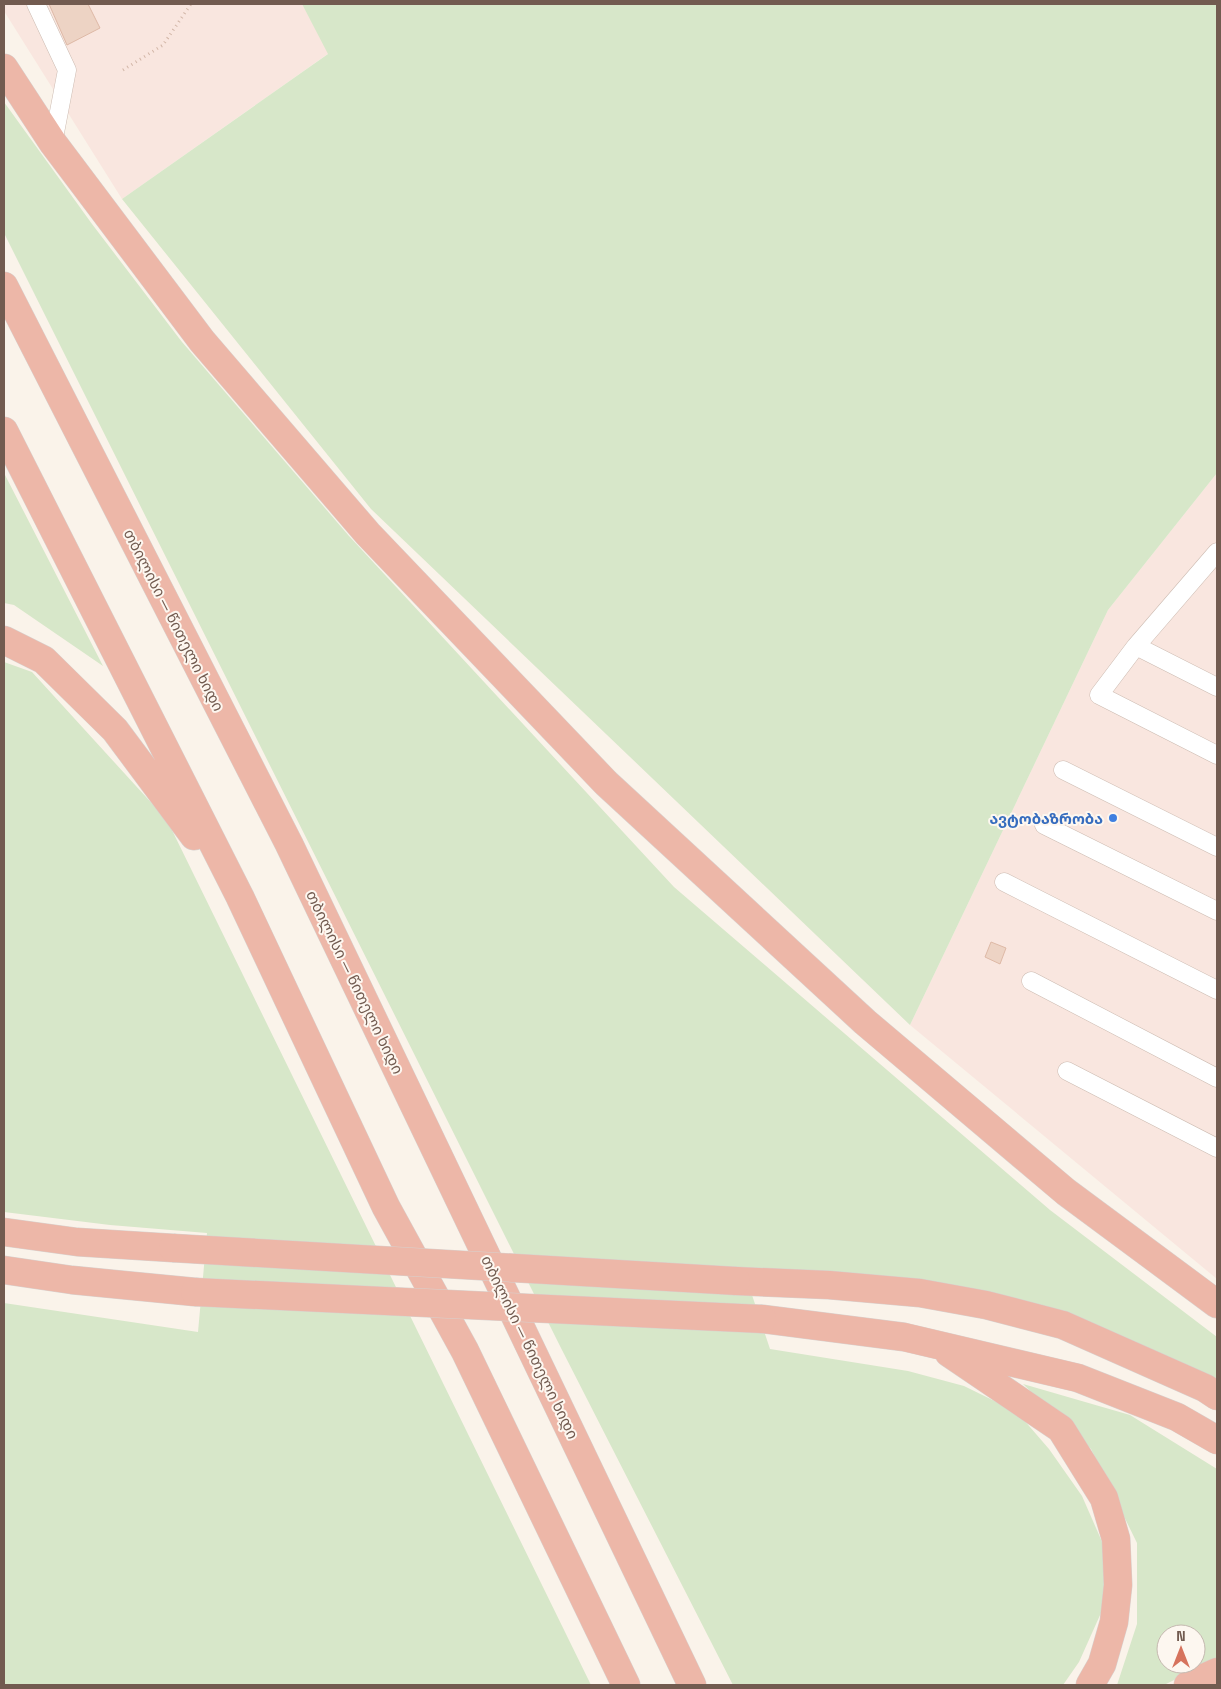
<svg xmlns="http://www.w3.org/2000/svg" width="1221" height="1689" viewBox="0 0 1221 1689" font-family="'Space Grotesk','Noto Sans Georgian',sans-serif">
<rect width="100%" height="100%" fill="#faf3ea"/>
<path fill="#f9e6df" d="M4,4H302L329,53L122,199L4,11Z
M1217,473V1279L910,1025L1108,610Z"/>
<path fill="#d7e7c9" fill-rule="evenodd" d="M302,4H1217V473L1108,610L910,1025L371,509L122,199L328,54Z
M4,102L92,224L182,342L349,536L674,887L1050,1210L1217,1337V1380L1065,1311L939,1283L743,1268L770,1349L908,1371L964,1386L1017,1412L1049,1449L1082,1496L1103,1544L1105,1604L1079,1662L1063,1685H733L562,1350L4,233Z
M4,473L103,666L14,605L4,603Z
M4,662L32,672L167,820L591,1685H4V1303L198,1332L207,1233L110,1225L4,1212Z
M1023,1384L1130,1415L1217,1469V1659L1164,1685H1117L1137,1624V1543L1091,1449ZM1166,1634H1196V1664H1166Z"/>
<path fill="#edd3c4" stroke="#deb9a6" d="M49,4H88L100,28L67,45Z
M991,942L1006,948L1000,964L985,957Z"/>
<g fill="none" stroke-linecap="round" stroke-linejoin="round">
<g stroke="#ccbbb1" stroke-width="19">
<path id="service" d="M36,4L67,70L53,143
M1217,552L1136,646L1099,695L1217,755
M1136,646L1217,687
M1063,770L1217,847
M1044,825L1217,911
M1004,882L1217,990
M1031,981L1217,1078
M1067,1071L1217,1148"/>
</g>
<g stroke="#d8d1ce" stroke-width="29">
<path id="motorway" d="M4,68L53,143L202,341L368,534L606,783L865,1022L1066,1192L1217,1304
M4,286L289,844L692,1685
M4,431L240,897L386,1207L465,1351L626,1685
M4,640L44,660L115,730L194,836
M4,1232L77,1242L173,1248
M4,1270L72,1280L195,1292
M736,1281L829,1285L920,1293L986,1305L1063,1325L1205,1388L1217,1396
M762,1319L904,1337L1078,1378L1177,1417L1217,1440
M949,1353L1061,1429L1104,1498L1116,1539L1118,1585L1114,1622L1102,1664L1090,1685
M1188,1685L1217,1672"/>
</g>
<path stroke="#d2b6a7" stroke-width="3" stroke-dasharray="1 4" stroke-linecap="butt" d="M123,70L163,45L191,4"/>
<use href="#service" stroke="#fff" stroke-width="18"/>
<use href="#motorway" stroke="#edb7a8" stroke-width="28"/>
<g stroke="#d8d1ce" stroke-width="29" stroke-linecap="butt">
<path id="motorway-bridge" d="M173,1248L736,1281
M195,1292L762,1319"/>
</g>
<use href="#motorway-bridge" stroke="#edb7a8" stroke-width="28"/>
</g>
<circle fill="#3f7fe0" stroke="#fdf7f0" stroke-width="2" cx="1113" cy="818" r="5"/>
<g text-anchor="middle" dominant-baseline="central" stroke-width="4" stroke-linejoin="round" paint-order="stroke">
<g font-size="15" fill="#725b50" stroke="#fdf7f0">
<text transform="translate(174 620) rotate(63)">თბილისი — წითელი ხიდი</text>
<text transform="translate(355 982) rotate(64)">თბილისი — წითელი ხიდი</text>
<text transform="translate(530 1347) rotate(64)">თბილისი — წითელი ხიდი</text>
</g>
<g font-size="15" font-weight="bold" fill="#366cbe" stroke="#fdf7f0" text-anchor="end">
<text x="1103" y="818">ავტობაზრობა</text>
</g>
</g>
<rect width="1221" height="1689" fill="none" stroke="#725b50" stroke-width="10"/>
<g transform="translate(1181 1649)"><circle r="24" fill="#fdf7f0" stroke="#c5b9b0"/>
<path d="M0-4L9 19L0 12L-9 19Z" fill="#d6735d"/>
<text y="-8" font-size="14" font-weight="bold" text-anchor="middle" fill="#725b50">N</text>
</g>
</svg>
